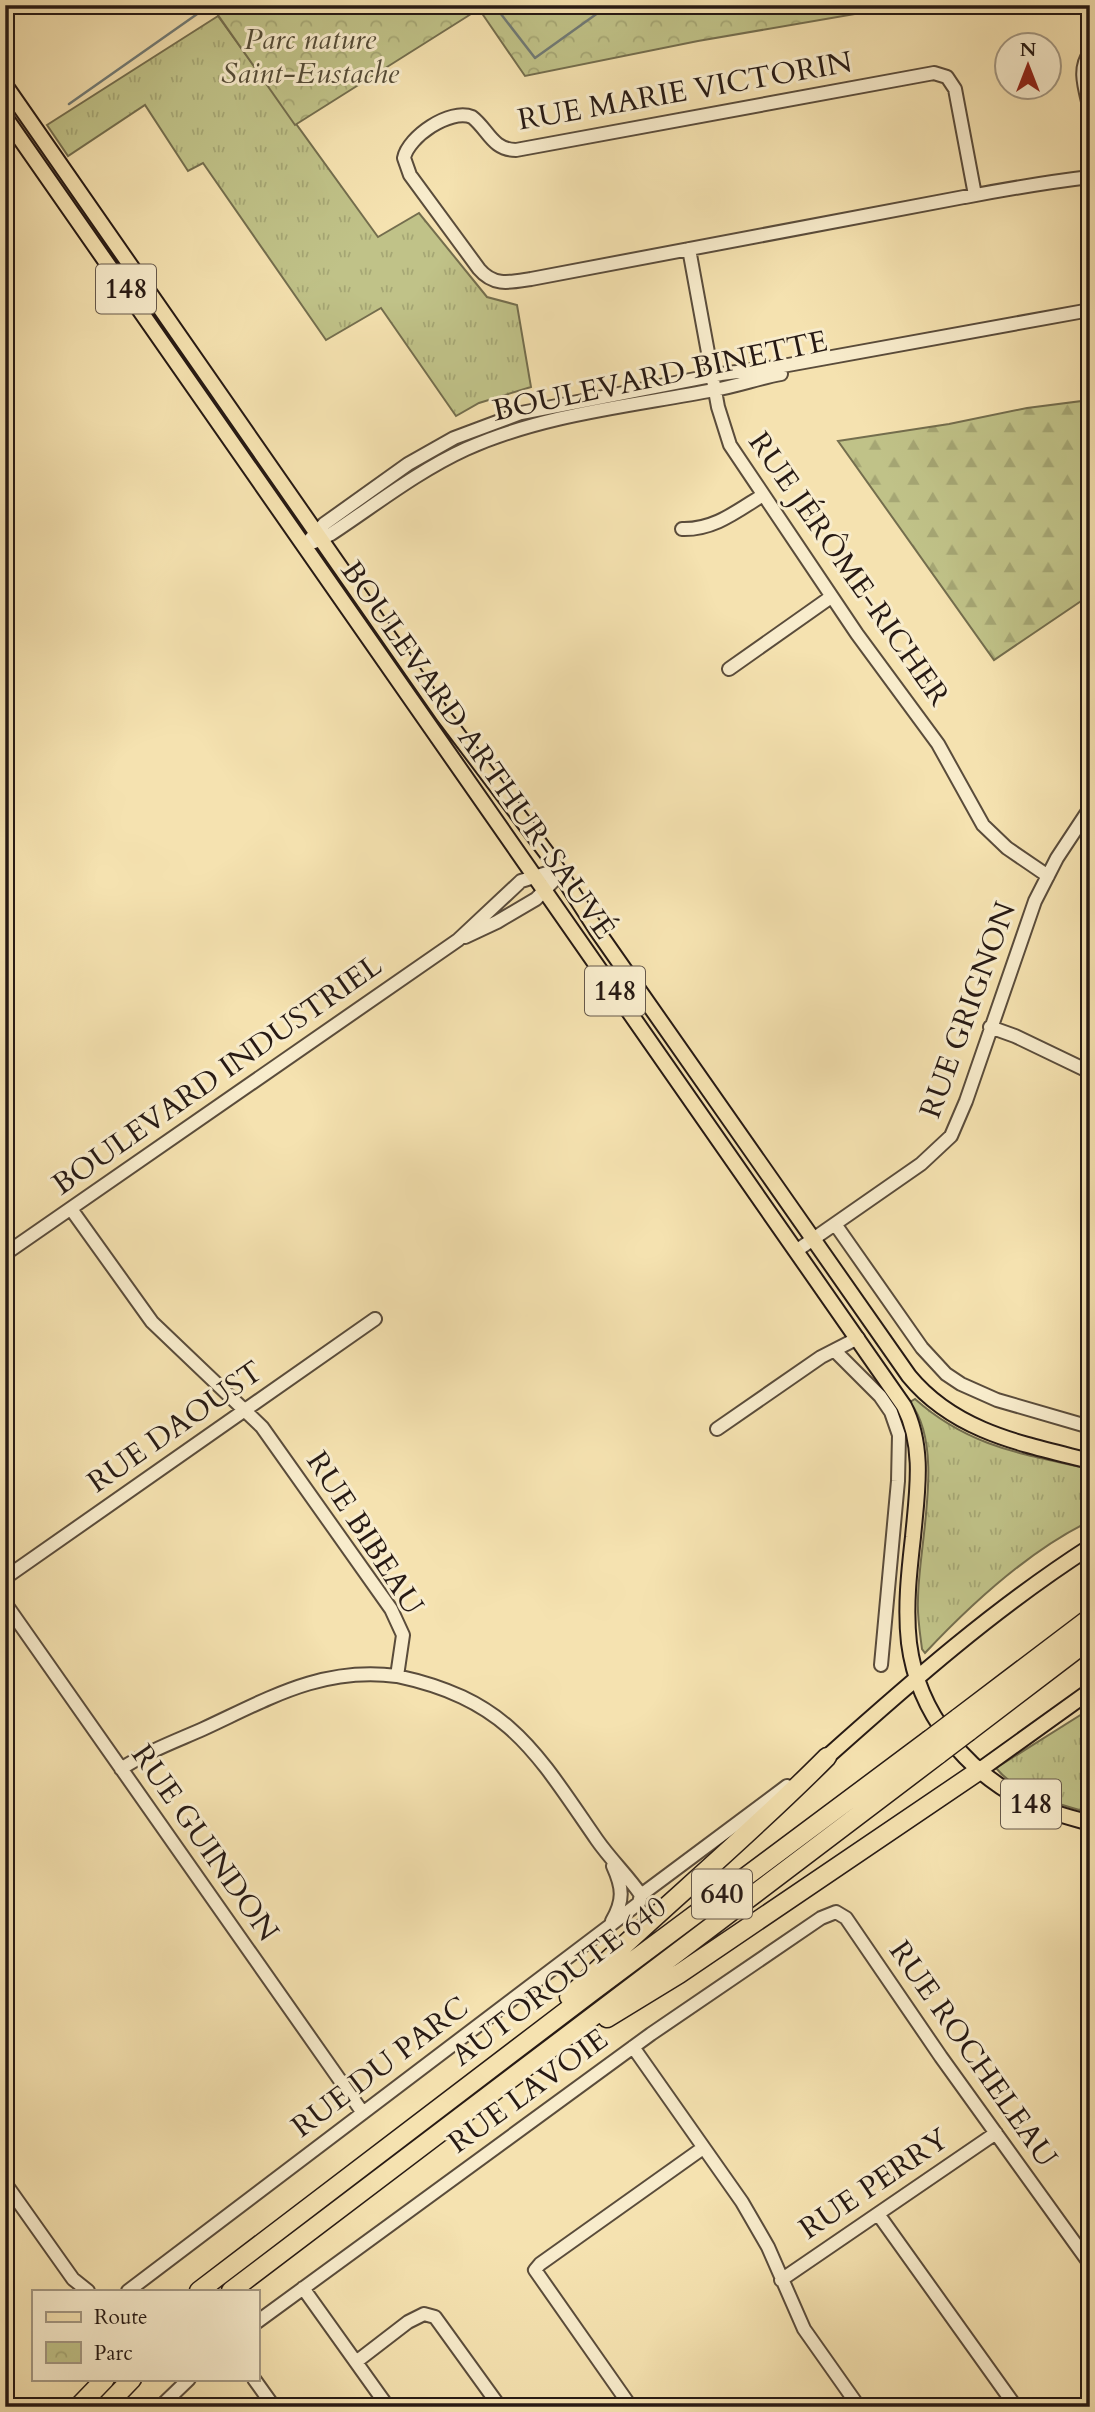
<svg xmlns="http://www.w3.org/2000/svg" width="1095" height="2412" viewBox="0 0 1095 2412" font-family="Cardo,serif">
<defs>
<pattern id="grass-tufts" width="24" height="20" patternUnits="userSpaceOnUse" patternTransform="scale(1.75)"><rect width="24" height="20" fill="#c0c288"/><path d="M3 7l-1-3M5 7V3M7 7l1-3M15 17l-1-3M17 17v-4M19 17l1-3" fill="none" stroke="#a5a674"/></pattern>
<pattern id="forest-firs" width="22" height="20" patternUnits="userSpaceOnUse" patternTransform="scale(1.75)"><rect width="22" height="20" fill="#c0c288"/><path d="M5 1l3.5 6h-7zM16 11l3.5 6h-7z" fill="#a5a674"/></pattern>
<pattern id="park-crowns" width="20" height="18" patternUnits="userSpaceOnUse" patternTransform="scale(1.75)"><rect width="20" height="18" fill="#c0c288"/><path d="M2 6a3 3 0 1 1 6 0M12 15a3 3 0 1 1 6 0" fill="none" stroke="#a5a674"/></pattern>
</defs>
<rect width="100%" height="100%" fill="#f5e2b0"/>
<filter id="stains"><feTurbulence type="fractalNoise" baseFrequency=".00286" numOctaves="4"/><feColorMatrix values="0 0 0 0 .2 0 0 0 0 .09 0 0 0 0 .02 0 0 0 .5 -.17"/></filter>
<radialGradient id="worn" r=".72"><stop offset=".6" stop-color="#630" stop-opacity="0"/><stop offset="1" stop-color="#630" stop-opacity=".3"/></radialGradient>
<path fill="url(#grass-tufts)" stroke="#746e4e" stroke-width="2" d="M218,16L378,237L419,213L487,297L517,305L531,387L479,403L456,416L381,308L326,340L203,163L188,171L145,105L68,156L47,125Z
M915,1399C969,1447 1023,1454 1090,1469V1521C1028,1551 972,1603 925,1653L922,1649C920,1633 917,1616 918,1600C918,1545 946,1448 910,1402Z
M1090,1709V1813C1058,1804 1017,1794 996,1768Z"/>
<path fill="url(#forest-firs)" stroke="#746e4e" stroke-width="2" d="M1090,400V595L994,660L838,441L949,424L1027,408Z"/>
<path fill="url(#park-crowns)" stroke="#746e4e" stroke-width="2" d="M211,5H907L698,41L525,76L479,9L295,125Z"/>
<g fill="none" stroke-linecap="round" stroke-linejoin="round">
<path stroke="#717b76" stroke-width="2.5" d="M494,5L535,58L609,5
M69,104L210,5"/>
<g stroke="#5a4c3b" stroke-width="16">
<path id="minor" d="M1090,53C1077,69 1086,91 1090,110
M975,195L955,89L947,77L934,73L516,150C492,150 488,129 472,117C450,108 408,137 404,158L410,175L479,269C494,287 511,282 531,279L964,197H965C1007,189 1048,182 1090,177
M689,249L718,407L730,445L857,634L938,744L983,825L1007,848L1048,876
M682,529C714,530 737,511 763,495
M314,542L331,534C375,505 418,471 466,449C544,414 631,406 714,390C737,386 759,378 781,374
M304,546L324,524L408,464L454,438L521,413L721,374L777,367L1090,310
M729,669L831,597
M465,937L497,922L536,899L560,874
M990,1027L1015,1036L1090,1072
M71,1209L152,1322L262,1427L391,1609L403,1635L397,1676C509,1700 536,1752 597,1840C611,1860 628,1876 641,1895
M835,1224L922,1348L946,1374L961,1384L997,1400L1090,1427
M796,1251L921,1164L951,1136L966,1101L1035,901L1057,858L1090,808
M5,1254L458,940L521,881L557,870
M835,1351L880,1396L891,1412L899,1435L898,1481L881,1665
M717,1429L821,1357L858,1338
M5,1578L375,1319
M5,1603L363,2113
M121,1769C146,1752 176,1741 203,1729C268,1699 322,1666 397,1676
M612,1921C624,1900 623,1888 613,1866
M633,2047L742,2202L768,2247L804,2329L859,2407
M5,2183L73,2279L88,2291
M878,2214L1016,2407
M781,2280L996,2133
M303,2288L388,2407
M128,2291L608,1927L639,1903L641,1895L787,1786
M257,2322L651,2034L821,1918L836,1912L846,1918L941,2057L1090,2264
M356,2362L408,2322L424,2314L435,2317L500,2407
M254,2379L274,2407
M160,2407L189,2379
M631,2407L535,2270L540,2264L703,2148"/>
</g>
<g stroke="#271a14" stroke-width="18">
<path id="major" d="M5,85L443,715L549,856L596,929L909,1376C955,1432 1023,1444 1090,1461
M5,117L904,1406C925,1447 917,1493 913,1537C909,1572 905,1608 909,1643C918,1714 966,1772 1029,1803C1048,1812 1069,1817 1090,1823
M827,1757C911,1682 995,1608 1090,1547
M980,1770L1090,1691"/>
</g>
<g stroke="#271a14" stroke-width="21">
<path id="highway" d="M958,1718L1090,1618
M968,1732L1090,1639
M569,1997C653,1915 744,1841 827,1757
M607,2018L679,1974L980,1770
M199,2291L594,1990L929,1740
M231,2291L939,1754
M78,2407L105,2379
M105,2407L132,2379"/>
</g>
<use href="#minor" stroke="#f8eccc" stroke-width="12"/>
<use href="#major" stroke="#f5e2b0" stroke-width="14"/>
<use href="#highway" stroke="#f5e2b0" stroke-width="18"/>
<g stroke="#271a14" stroke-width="21" stroke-linecap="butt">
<path id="highway-bridge" d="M929,1740L958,1718
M939,1754L968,1732"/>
</g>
<use href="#highway-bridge" stroke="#f5e2b0" stroke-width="18"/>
</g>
<g text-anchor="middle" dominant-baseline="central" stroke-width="6" stroke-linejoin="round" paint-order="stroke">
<g fill="#f8eccc" stroke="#66594b" stroke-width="2">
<rect x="96" y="264.5" width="60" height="49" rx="5"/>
<rect x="585" y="966.5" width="60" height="49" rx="5"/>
<rect x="1001" y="1779.5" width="60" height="49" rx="5"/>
<rect x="692" y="1869.5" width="60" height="49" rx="5"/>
</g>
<g font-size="28" font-weight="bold" fill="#271a14">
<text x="126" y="289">148</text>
<text x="615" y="991">148</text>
<text x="1031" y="1804">148</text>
<text x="722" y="1894">640</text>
</g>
<g font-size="30" font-style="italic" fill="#554c37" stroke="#f8eccc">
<text x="310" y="39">Parc nature<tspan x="310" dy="34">Saint-Eustache</tspan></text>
</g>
<g font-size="30" fill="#271a14" stroke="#f8eccc">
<text transform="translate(685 91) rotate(-10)">RUE MARIE VICTORIN</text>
<text transform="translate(660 376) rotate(-12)">BOULEVARD BINETTE</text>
<text transform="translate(849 569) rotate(55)">RUE JÉRÔME-RICHER</text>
<text transform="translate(478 750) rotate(55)">BOULEVARD ARTHUR-SAUVÉ</text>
<text transform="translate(968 1010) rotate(-70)">RUE GRIGNON</text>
<text transform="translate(217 1075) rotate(-35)">BOULEVARD INDUSTRIEL</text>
<text transform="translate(175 1427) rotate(-35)">RUE DAOUST</text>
<text transform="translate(365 1533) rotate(57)">RUE BIBEAU</text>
<text transform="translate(205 1843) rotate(55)">RUE GUINDON</text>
<text transform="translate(559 1981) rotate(-37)">AUTOROUTE 640</text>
<text transform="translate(973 2054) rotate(55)">RUE ROCHELEAU</text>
<text transform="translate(380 2067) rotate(-37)">RUE DU PARC</text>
<text transform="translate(528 2091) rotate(-36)">RUE LAVOIE</text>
<text transform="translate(874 2184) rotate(-34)">RUE PERRY</text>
</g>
</g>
<rect width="1095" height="2412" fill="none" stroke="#f5e2b0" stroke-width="28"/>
<rect x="7" y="7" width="1081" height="2398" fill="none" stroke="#271a14" stroke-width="3.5"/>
<rect x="14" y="14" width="1067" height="2384" fill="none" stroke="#271a14" stroke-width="2"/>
<rect x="32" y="2290" width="228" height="91" fill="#f8eccc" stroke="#a49882" stroke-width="2"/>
<rect x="46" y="2312" width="35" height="10" fill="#f5e2b0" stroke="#a49882" stroke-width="2"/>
<text x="94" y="2324" font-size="21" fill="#271a14">Route</text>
<rect x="46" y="2342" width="35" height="21" fill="url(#park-crowns)" stroke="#a49882" stroke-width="2"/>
<text x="94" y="2360" font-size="21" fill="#271a14">Parc</text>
<g transform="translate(1028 66)"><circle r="33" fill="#f8eccc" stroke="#a49882" stroke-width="2"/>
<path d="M0-5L12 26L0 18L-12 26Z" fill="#8f2418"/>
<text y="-10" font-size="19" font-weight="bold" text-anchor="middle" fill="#271a14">N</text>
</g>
<rect width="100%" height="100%" filter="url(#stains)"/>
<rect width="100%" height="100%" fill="url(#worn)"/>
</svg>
